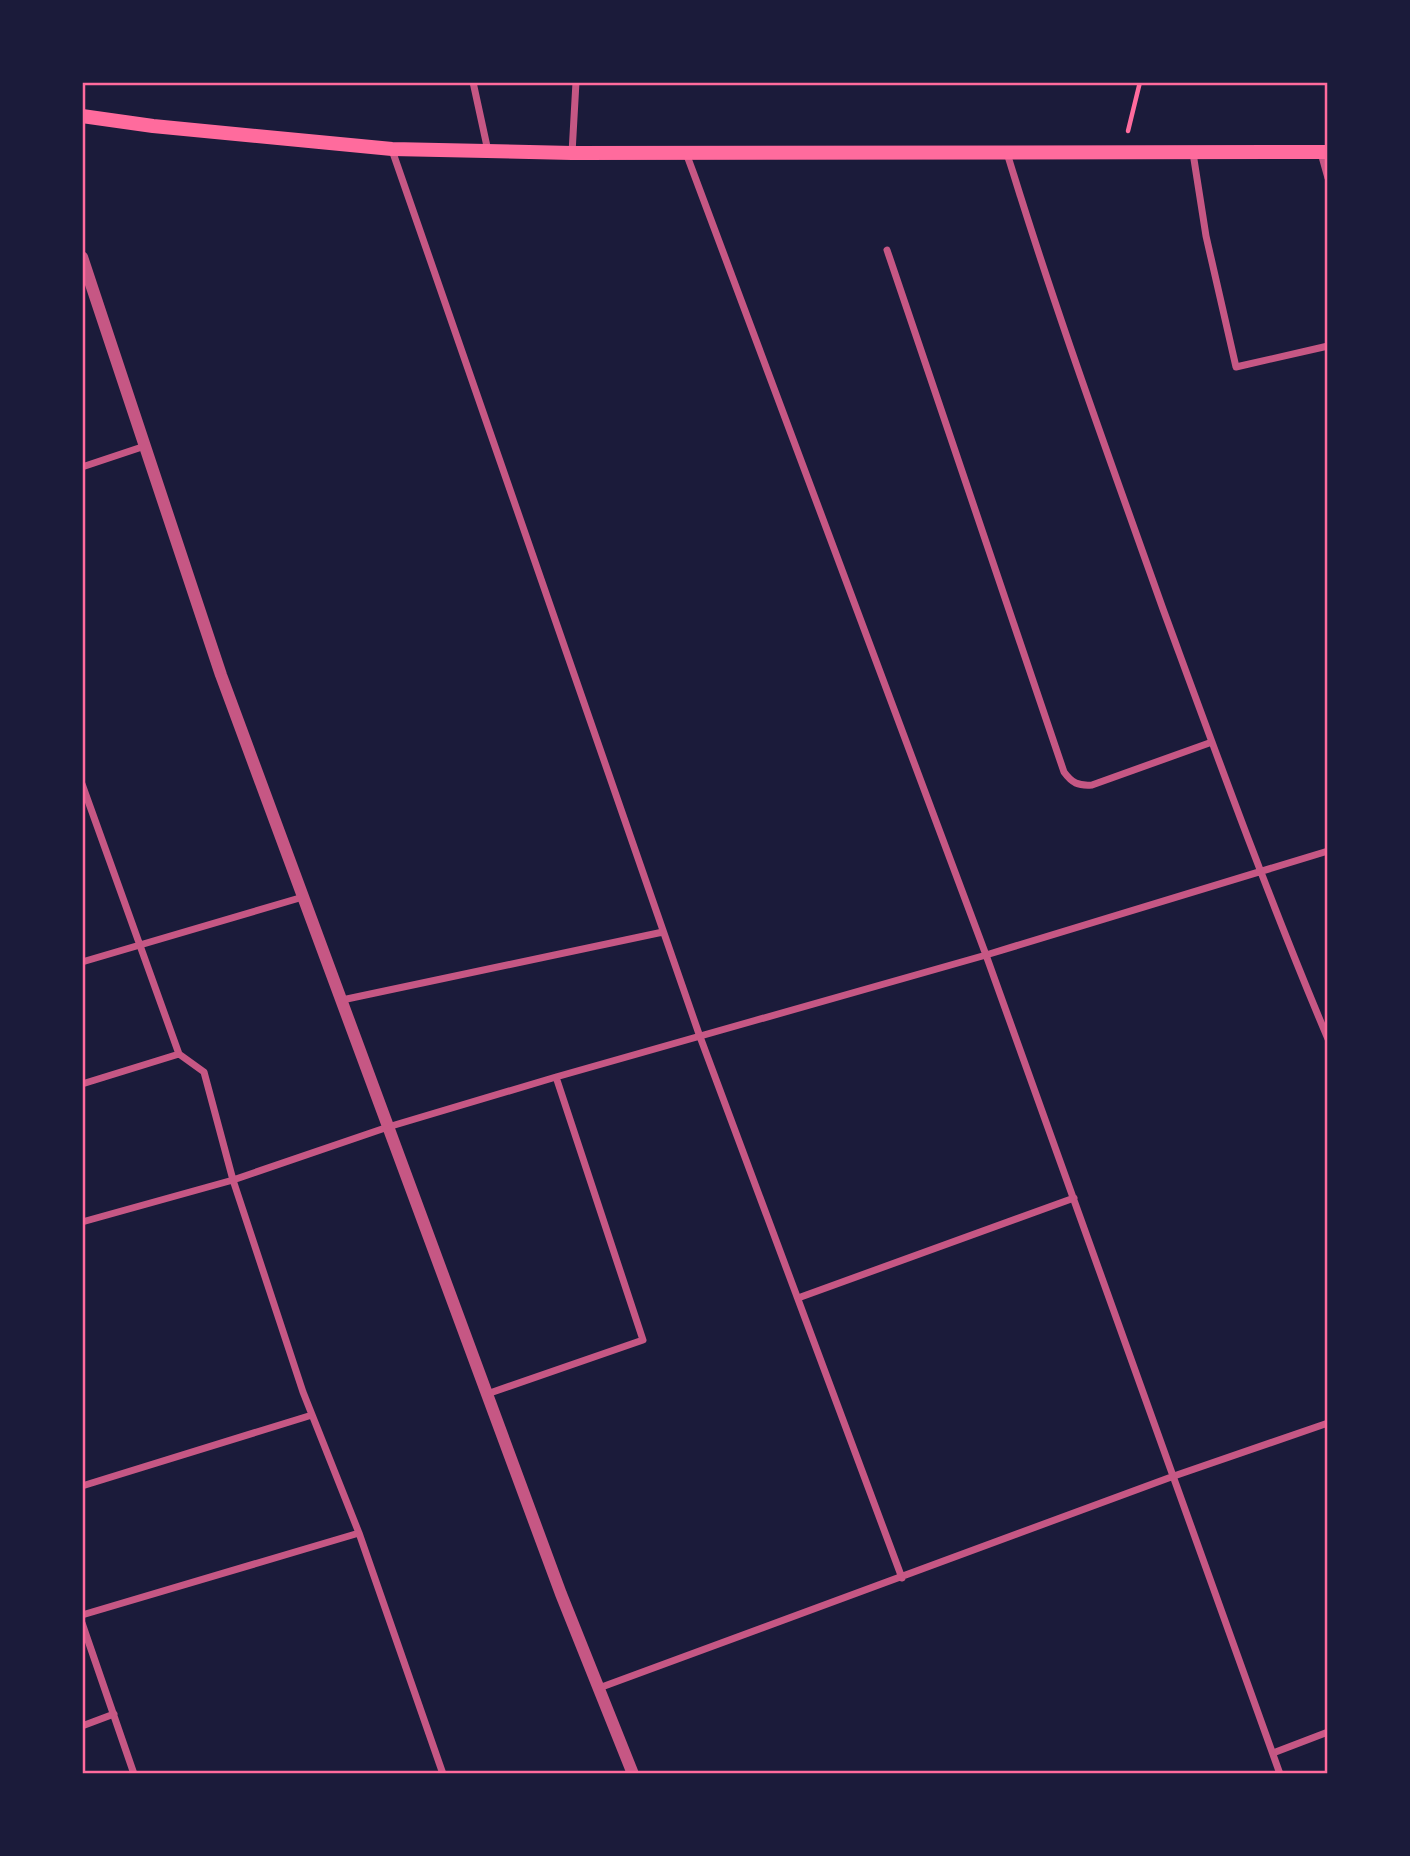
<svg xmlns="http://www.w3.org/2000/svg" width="1410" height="1856" viewBox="0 0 1410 1856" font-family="Manrope,sans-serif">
<rect width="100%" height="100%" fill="#1b1b3a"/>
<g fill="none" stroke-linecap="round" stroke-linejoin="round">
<path stroke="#ff6b9d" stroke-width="4.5" d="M1128,131L1140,82"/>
<path stroke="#c65784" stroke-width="7" d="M473,82L488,151
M392,150L699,1034L902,1578
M572,153L576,82
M686,153L986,955L1280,1774
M1007,153C1054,307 1109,457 1163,609C1216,753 1268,897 1328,1039
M1193,153L1206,236L1236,367L1328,346
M1321,153L1328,178
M887,250L1064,772C1072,783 1078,786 1092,785L1212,742
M82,467L145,446
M82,784L179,1054L204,1072L233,1180L303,1392L359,1533L443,1774
M82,962L303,897
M342,1000L663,932
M82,1084L179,1054
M82,1222L233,1180L388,1127L556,1077L986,955L1328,851
M798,1298L1074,1198
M487,1394L643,1340L556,1077
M82,1486L312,1415
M82,1615L359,1533
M82,1623L134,1774
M599,1688L1174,1476L1328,1423
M82,1726L114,1714
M1273,1753L1328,1732"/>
<path stroke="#c65784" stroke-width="12" d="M82,257L221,675L561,1594L633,1774"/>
<path stroke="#ff6b9d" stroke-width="14" d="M82,116L153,126L392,149L572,153L1328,152"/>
</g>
<rect width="1410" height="1856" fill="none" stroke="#1b1b3a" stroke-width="168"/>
<rect x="84" y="84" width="1242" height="1688" fill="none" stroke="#ff6b9d" stroke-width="2.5"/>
</svg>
